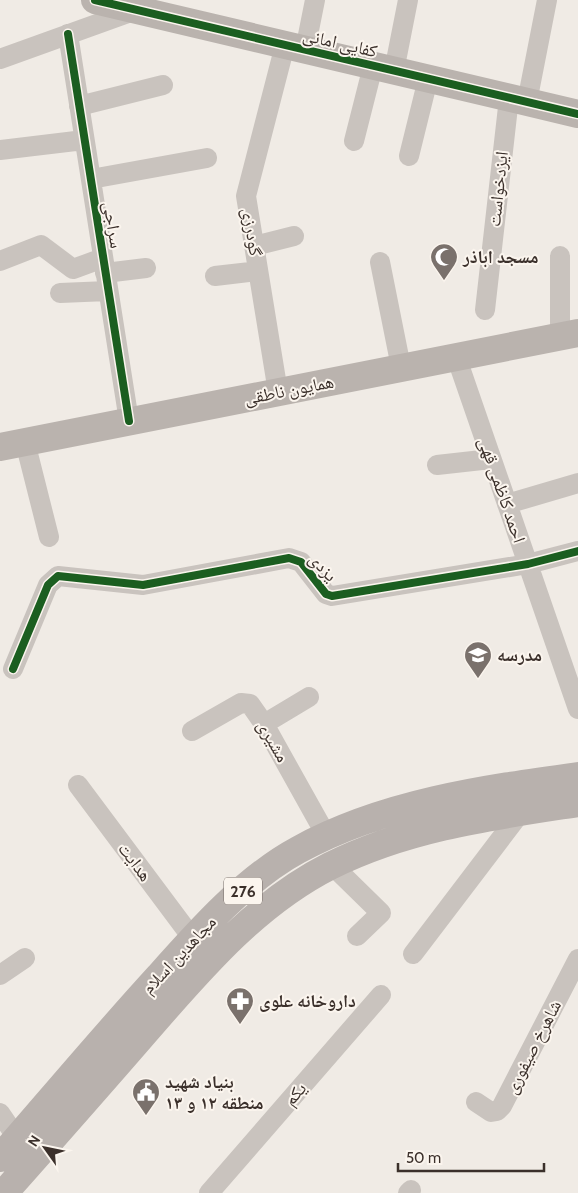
<svg xmlns="http://www.w3.org/2000/svg" width="578" height="1193" viewBox="0 0 578 1193" font-family="Cabin,'Noto Naskh Arabic',sans-serif">
<rect width="100%" height="100%" fill="#f0ebe5"/>
<g fill="none" stroke-linecap="round" stroke-linejoin="round">
<path stroke="#c9c3be" stroke-width="20" d="M68,34L129,421
M305,50L315,0
M0,59L136,10
M394,71L408,0
M527,102L547,0
M79,106L163,85
M354,141L373,66
M0,150L84,140
M409,156L428,79
M91,179L207,158
M254,246L294,236
M560,256V336
M0,261L41,245L73,269L103,258
M380,262L401,367
M105,273L146,268
M215,276L258,271
M60,293L108,291
M485,310L509,98
M456,356L578,709
M278,392L246,196L285,45
M25,442L49,537
M437,465L491,459
M507,504L578,483
M13,669L48,585L58,576L143,585L289,558L301,562L326,594L332,596L528,564L578,551
M264,724L309,697
M192,731L241,703L250,704L264,724L326,835
M78,785L193,939
M332,865L381,913L357,936
M413,954L521,812
M0,975L25,958
M476,1102L491,1112L497,1111L502,1106L578,959
M0,1113L17,1138
M209,1193L381,995
M408,1193L411,1190"/>
<path stroke="#bab3ae" stroke-width="28" d="M95,0L578,114
M0,447L578,333"/>
<path stroke="#b8b1ad" stroke-width="28" d="M0,1158C53,1097 105,1035 159,976C199,931 246,878 298,850C383,803 484,789 578,776
M4,1193C50,1141 96,1089 141,1037C197,973 253,905 330,866C408,827 493,816 578,803"/>
<g stroke="#fbf5ee" stroke-width="11">
<path id="cycleway" d="M95,0L578,114
M68,34L129,421
M13,669L48,585L58,576L143,585L289,558L301,562L326,594L332,596L528,564L578,551"/>
</g>
<use href="#cycleway" stroke="#1b5e20" stroke-width="8"/>
</g>
<defs>
<g id="mosque-pin" transform="scale(1.4375)"><path d="M0 17L-7.5 6A9.5 9.5 0 1 1 7.5 6Z" fill="#7a716c" stroke="#fbf5ee"/><path d="M3.5-4.9A6 6 0 1 0 3.5 4.9A5 5 0 1 1 3.5-4.9Z" fill="#fff"/></g>
<g id="school-pin" transform="scale(1.4375)"><path d="M0 17L-7.5 6A9.5 9.5 0 1 1 7.5 6Z" fill="#7a716c" stroke="#fbf5ee"/><path d="M0-5L7-2L0 1L-7-2ZM-4 1L0 2.5L4 1V4Q0 6-4 4Z" fill="#fff"/></g>
<g id="pharmacy-pin" transform="scale(1.4375)"><path d="M0 17L-7.5 6A9.5 9.5 0 1 1 7.5 6Z" fill="#7a716c" stroke="#fbf5ee"/><path d="M-2-6h4v4h4v4h-4v4h-4v-4h-4v-4h4Z" fill="#fff"/></g>
<g id="civic-pin" transform="scale(1.4375)"><path d="M0 17L-7.5 6A9.5 9.5 0 1 1 7.5 6Z" fill="#7a716c" stroke="#fbf5ee"/><path d="M-.6-6.5H3V-4.5H.6V-3L4-1V1h2V6H-6V1h2V-1L-.6-3ZM-1.2 2.5V6h2.4V2.5Z" fill="#fff"/></g>
</defs>
<g fill-rule="evenodd">
<use href="#mosque-pin" x="444" y="257"/>
<use href="#school-pin" x="478" y="655"/>
<use href="#pharmacy-pin" x="240" y="1001"/>
<use href="#civic-pin" x="146" y="1092"/>
</g>
<g text-anchor="middle" dominant-baseline="central" stroke-width="4" stroke-linejoin="round" paint-order="stroke">
<rect fill="#fbf5ee" stroke="#756b66" stroke-width="1" x="224" y="877.5" width="38" height="27" rx="4"/>
<g font-size="16" font-weight="bold" fill="#3b302b">
<text x="243" y="891">276</text>
</g>
<g font-size="18" fill="#3b302b" stroke="#fbf5ee">
<text transform="translate(340 43) rotate(13)">کفایی امانی</text>
<text transform="translate(498 189) rotate(-84)">ایزدخواست</text>
<text transform="translate(113 225) rotate(81)">سراجی</text>
<text transform="translate(252 232) rotate(81)">گودرزی</text>
<text transform="translate(289 390) rotate(-11)">همایون ناطقی</text>
<text transform="translate(502 490) rotate(71)">احمد کاظمی قهی</text>
<text transform="translate(323 567) rotate(47)">یزدی</text>
<text transform="translate(273 741) rotate(60)">مشیری</text>
<text transform="translate(135 862) rotate(53)">هدایت</text>
<text transform="translate(179 955) rotate(-47)">مجاهدین اسلام</text>
<text transform="translate(533 1047) rotate(-63)">شاهرخ صیفوری</text>
<text transform="translate(295 1094) rotate(-49)">یکم</text>
</g>
<g font-size="18" font-weight="bold" fill="#3b302b" stroke="#fbf5ee" text-anchor="start">
<text x="463" y="257">مسجد اباذر</text>
<text x="497" y="655">مدرسه</text>
<text x="259" y="1001">داروخانه علوی</text>
<text x="165" y="1082">بنیاد شهید<tspan x="165" dy="21">منطقه ۱۲ و ۱۳</tspan></text>
</g>
</g>
<g transform="translate(45 1148) rotate(303)" stroke="#fbf5ee" stroke-width="4" paint-order="stroke">
<path d="M0-4L9 19L0 12L-9 19Z" fill="#3b302b"/>
<text y="-8" font-size="14" font-weight="bold" text-anchor="middle" fill="#3b302b">N</text>
</g>
<path d="M398 1163v8h146v-8" fill="none" stroke="#3b302b" stroke-width="2.5"/>
<text x="406" y="1163" font-size="15" fill="#3b302b" stroke="#fbf5ee" stroke-width="4" paint-order="stroke">50 m</text>
</svg>
